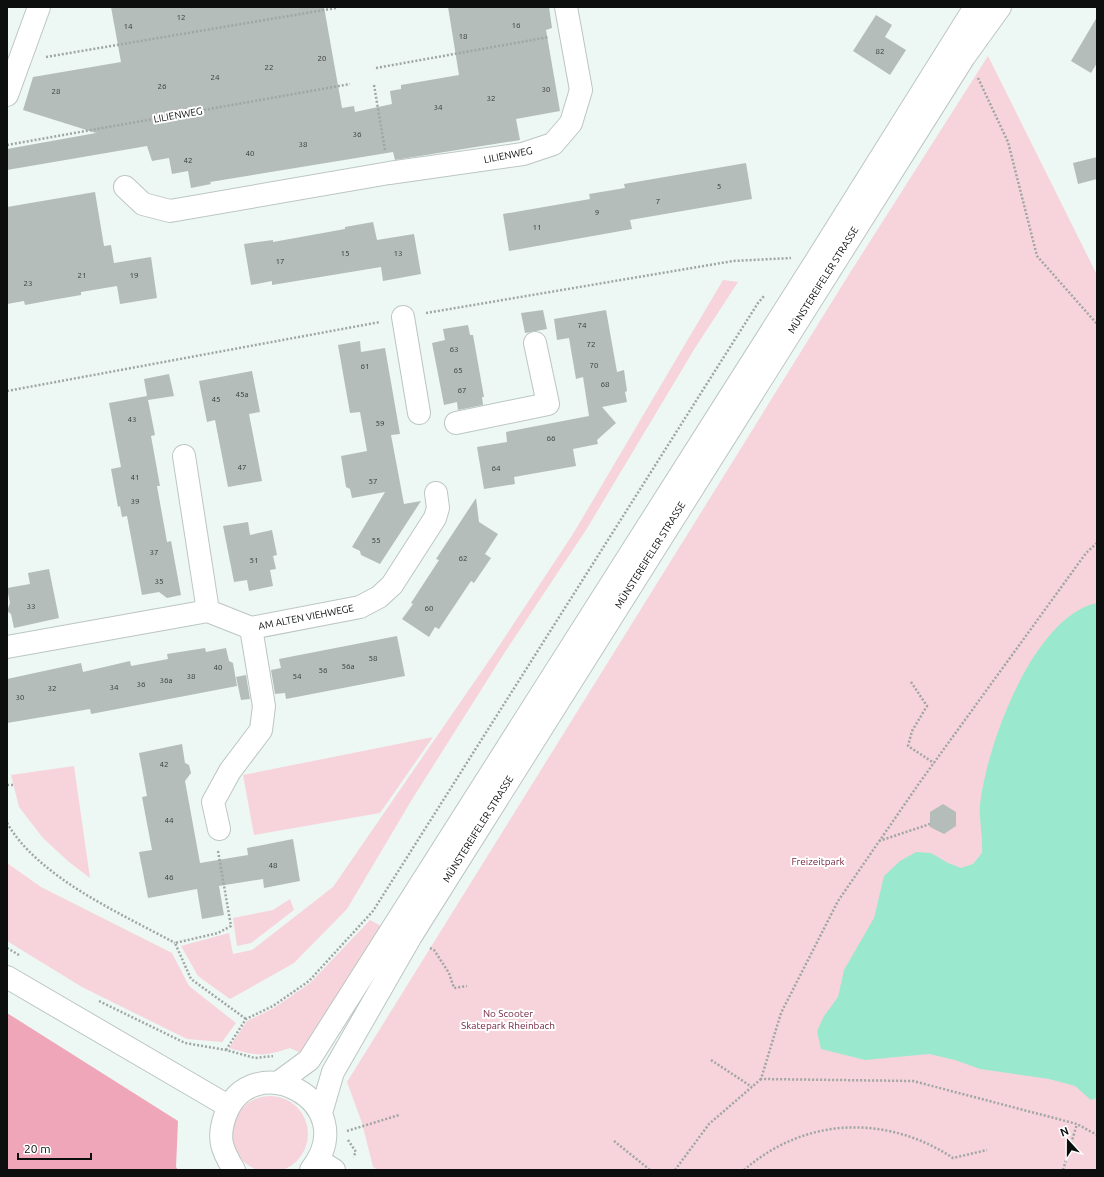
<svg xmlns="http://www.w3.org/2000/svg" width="1104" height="1177" viewBox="0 0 1104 1177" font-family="Ubuntu,sans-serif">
<rect width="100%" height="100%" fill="#edf7f3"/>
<path fill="#f7d4dc" d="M988,56L1097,275V1170H378L373,1167L362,1123L347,1082L848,276Z
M723,280L738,282L695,348L586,530L505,652L411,801L347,909L294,963L230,999L198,976L181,946L229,933L233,954L252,950L333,887L497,649L573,534Z
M433,737L380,813L254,835L243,775Z
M74,766L90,878L69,862L43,838L19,807L11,775Z
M7,863L41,887L172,953L189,986L236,1023L222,1042L187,1039L82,987L7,941Z
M290,899L294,910L251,943L237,946L233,918L273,910Z
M370,920L385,928L308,1056L290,1048C263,1057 257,1056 229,1048L247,1021L274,1008L310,983Z
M232 1134a38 38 0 1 1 76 0a38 38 0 1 1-76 0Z"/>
<path fill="#eea6b8" d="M7,1013L178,1121L176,1167L178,1170H7Z"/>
<path fill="#9ae9ce" d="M1097,603V1098L1091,1100L1075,1086L1049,1079L980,1069L955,1060L929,1054L865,1060L821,1049L817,1031L824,1016L838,997L844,970L874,918L884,876L900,861L916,852L931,853L948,863L961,868L973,864L982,853C983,839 979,818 980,805C986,747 1033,616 1097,603Z"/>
<path fill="#b4bdb9" d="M111,7H324L342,108L354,106L355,112L392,104L390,91L401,89V85L459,75L448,7H549L552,28L546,30L560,111L516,119L520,140L395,160L393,152L210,182L211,184L191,188L188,171L172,174L169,158L152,161L147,146L7,170V149L96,133L23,110L33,77L121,62Z
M876,15L892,25L885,37L906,50L890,75L853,51Z
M1097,17V63L1091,73L1071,61Z
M1097,157V179L1078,184L1073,163Z
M746,163L752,199L630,220L632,229L509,251L503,214L590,199L589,194L625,188L624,184Z
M95,192L104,246L111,245L114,263L151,257L157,298L120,304L117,286L81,292V295L52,300L25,305L24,301L7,304V207Z
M373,222L377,240L414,234L421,274L383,281L381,267L272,285V281L251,285L244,244L273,240V242L345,229V227Z
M543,310L547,329L525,333L521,313Z
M606,310L617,372L624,370L627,391L625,392L627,402L602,407L616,423L597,440L598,444L573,449L576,466L514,477L515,484L484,489L477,447L507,442L506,432L589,416L583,377L576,379L569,338L557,340L554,319Z
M468,325L470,335H473L484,397H482L483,405L458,410L457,402L444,405L432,343L445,340L443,329Z
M360,341L361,352L385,348L400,434L391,435L404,504L421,501L380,564L361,555L360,551L352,547L385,492L352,498L350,489L346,487L341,456L367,451L360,412L350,413L338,345Z
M252,371L260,412L249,414L262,481L228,487L215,420L207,422L199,381Z
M169,374L174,396L148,400L155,435L151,436L160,486H157L167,542L171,541L181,595L167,598L159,592L142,595L127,516L122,517L120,506L118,507L111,469L121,467L109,403L147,396L144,379Z
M476,498L479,522L498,534L485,554L491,558L474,583L471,581L439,629L435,627L429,637L402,619L413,604L411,603L439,560L436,559Z
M248,522L250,535L272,530L277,555L273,556L276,569L270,570L273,586L249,591L247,580L234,582L223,526Z
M49,569L59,618L14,628L11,614L7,611L10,603L7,588L30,584L28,573Z
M397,636L405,676L286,699L285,693L275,694L271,670L281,668L279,659Z
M205,648L206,652L226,648L229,661L233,663L237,686L91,714L90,709L7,723V679L81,663L83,672L130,661L131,666L168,659L167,654Z
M246,675L250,699L241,700L236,677Z
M182,744L185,763L189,765L191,773L185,781L200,863L248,855L247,848L293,839L300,881L264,888L263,879L219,886L224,915L202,919L197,889L148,898L139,852L152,850L142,797L147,796L139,753Z
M943,804L956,812V826L944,834L930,827V812Z"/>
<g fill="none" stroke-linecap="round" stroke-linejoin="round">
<g stroke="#bcc6c2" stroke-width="24">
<path id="street" d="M7,95L39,7
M125,187L143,204L170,211L389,173L523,154L553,144L571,123L581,90L566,7
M403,317L419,413
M456,423L548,404L535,343
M184,456L208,611
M7,647L208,611L251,628L360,607L379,597L392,585L435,518L438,508L436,493
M219,829L213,802L230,771L261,730L264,706L251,628
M318,1160L334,1170"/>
</g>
<g stroke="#bcc6c2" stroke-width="24">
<path id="secondary" d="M7,977L228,1106
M279,1082L309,1060L816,261L975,7
M321,1113L333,1072L411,936L964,57L1000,7
M234,1170C222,1150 217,1139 225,1116C250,1044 365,1101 311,1170"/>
</g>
<path stroke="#9fa6a3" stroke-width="2.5" stroke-dasharray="2 2" stroke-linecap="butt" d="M46,57L336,8
M376,68L549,37
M978,78L1008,142L1037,256L1097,324
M374,85L385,150
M7,145L350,84
M426,313L733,261L791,258
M7,391L380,322
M1097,543L1086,553L920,782L838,901L781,1013L761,1079L913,1081L1077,1124L1097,1135
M911,682L927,706L912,731L908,746L934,763
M7,785H14
M7,823C39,878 120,913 175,943
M879,841L930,824
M218,851L231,926L218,933L175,943L191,979L246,1019
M7,948L19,955
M430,948L434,950L449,973L454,988L467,986
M99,1001L185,1043L226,1050L255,1058L273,1056
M226,1050L246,1019L273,1006L309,981L373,911L758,303L764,296
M711,1060L752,1087
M347,1131L399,1115
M348,1140L356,1152L353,1157
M614,1141L650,1170
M675,1170L709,1124L761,1079
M744,1170C805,1117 886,1114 953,1158L987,1150
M1063,1170L1077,1124"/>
<use href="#street" stroke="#fff" stroke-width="22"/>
<use href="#secondary" stroke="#fff" stroke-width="22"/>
</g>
<g text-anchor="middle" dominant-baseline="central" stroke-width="4" stroke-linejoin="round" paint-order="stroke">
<g font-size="8" fill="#363a39">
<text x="181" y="17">12</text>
<text x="516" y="25">16</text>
<text x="128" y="26">14</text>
<text x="463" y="36">18</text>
<text x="880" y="51">82</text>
<text x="322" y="58">20</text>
<text x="269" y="67">22</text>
<text x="215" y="77">24</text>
<text x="162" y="86">26</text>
<text x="546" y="89">30</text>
<text x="56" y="91">28</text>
<text x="491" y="98">32</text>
<text x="438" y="107">34</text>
<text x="357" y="134">36</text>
<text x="303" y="144">38</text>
<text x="250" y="153">40</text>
<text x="188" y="160">42</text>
<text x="719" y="186">5</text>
<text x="658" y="201">7</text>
<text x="597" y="212">9</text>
<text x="537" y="227">11</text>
<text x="345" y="253">15</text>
<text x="398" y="253">13</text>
<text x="280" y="261">17</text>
<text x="82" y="275">21</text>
<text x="134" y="275">19</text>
<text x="28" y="283">23</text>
<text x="582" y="325">74</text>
<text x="591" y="344">72</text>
<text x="454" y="349">63</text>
<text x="594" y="365">70</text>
<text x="365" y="366">61</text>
<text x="458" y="370">65</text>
<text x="605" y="384">68</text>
<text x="462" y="390">67</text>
<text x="242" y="394">45a</text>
<text x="216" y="399">45</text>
<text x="132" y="419">43</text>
<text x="380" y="423">59</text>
<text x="551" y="438">66</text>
<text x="242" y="467">47</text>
<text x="496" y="468">64</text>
<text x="135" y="477">41</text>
<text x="373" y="481">57</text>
<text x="135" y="501">39</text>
<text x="376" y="540">55</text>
<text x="154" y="552">37</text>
<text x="463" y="558">62</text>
<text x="254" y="560">51</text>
<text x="159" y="581">35</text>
<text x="31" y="606">33</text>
<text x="429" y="608">60</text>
<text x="373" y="658">58</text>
<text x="348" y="666">56a</text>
<text x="218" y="667">40</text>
<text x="323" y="670">56</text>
<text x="191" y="676">38</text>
<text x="297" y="676">54</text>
<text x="166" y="680">36a</text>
<text x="141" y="684">36</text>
<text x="114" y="687">34</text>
<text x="52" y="688">32</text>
<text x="20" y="697">30</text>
<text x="164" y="764">42</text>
<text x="169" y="820">44</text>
<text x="273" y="865">48</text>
<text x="169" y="877">46</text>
</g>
<g font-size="10" fill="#0c0f0e" stroke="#fff">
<text transform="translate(178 115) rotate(-10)">LILIENWEG</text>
<text transform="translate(508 155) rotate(-11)">LILIENWEG</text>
<text transform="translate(823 280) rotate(-58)">MÜNSTEREIFELER STRASSE</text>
<text transform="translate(650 555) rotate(-58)">MÜNSTEREIFELER STRASSE</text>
<text transform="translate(306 617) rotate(-11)">AM ALTEN VIEHWEGE</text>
<text transform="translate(478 829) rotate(-58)">MÜNSTEREIFELER STRASSE</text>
</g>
<g font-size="10" fill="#711f3c" stroke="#fff">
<text x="818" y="861">Freizeitpark</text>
<text x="508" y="1013">No Scooter<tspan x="508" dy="12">Skatepark Rheinbach</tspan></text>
</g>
</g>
<rect width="1104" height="1177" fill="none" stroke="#0c0f0e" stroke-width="16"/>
<g transform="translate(1068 1141) rotate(339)" stroke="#ffffff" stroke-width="3" paint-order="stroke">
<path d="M0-3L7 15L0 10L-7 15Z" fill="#0c0f0e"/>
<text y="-6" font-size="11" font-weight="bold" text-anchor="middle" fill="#0c0f0e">N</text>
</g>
<path d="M18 1153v6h73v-6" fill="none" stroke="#0c0f0e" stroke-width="2"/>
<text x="24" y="1153" font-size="12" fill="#0c0f0e" stroke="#ffffff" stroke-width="3" paint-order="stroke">20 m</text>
</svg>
